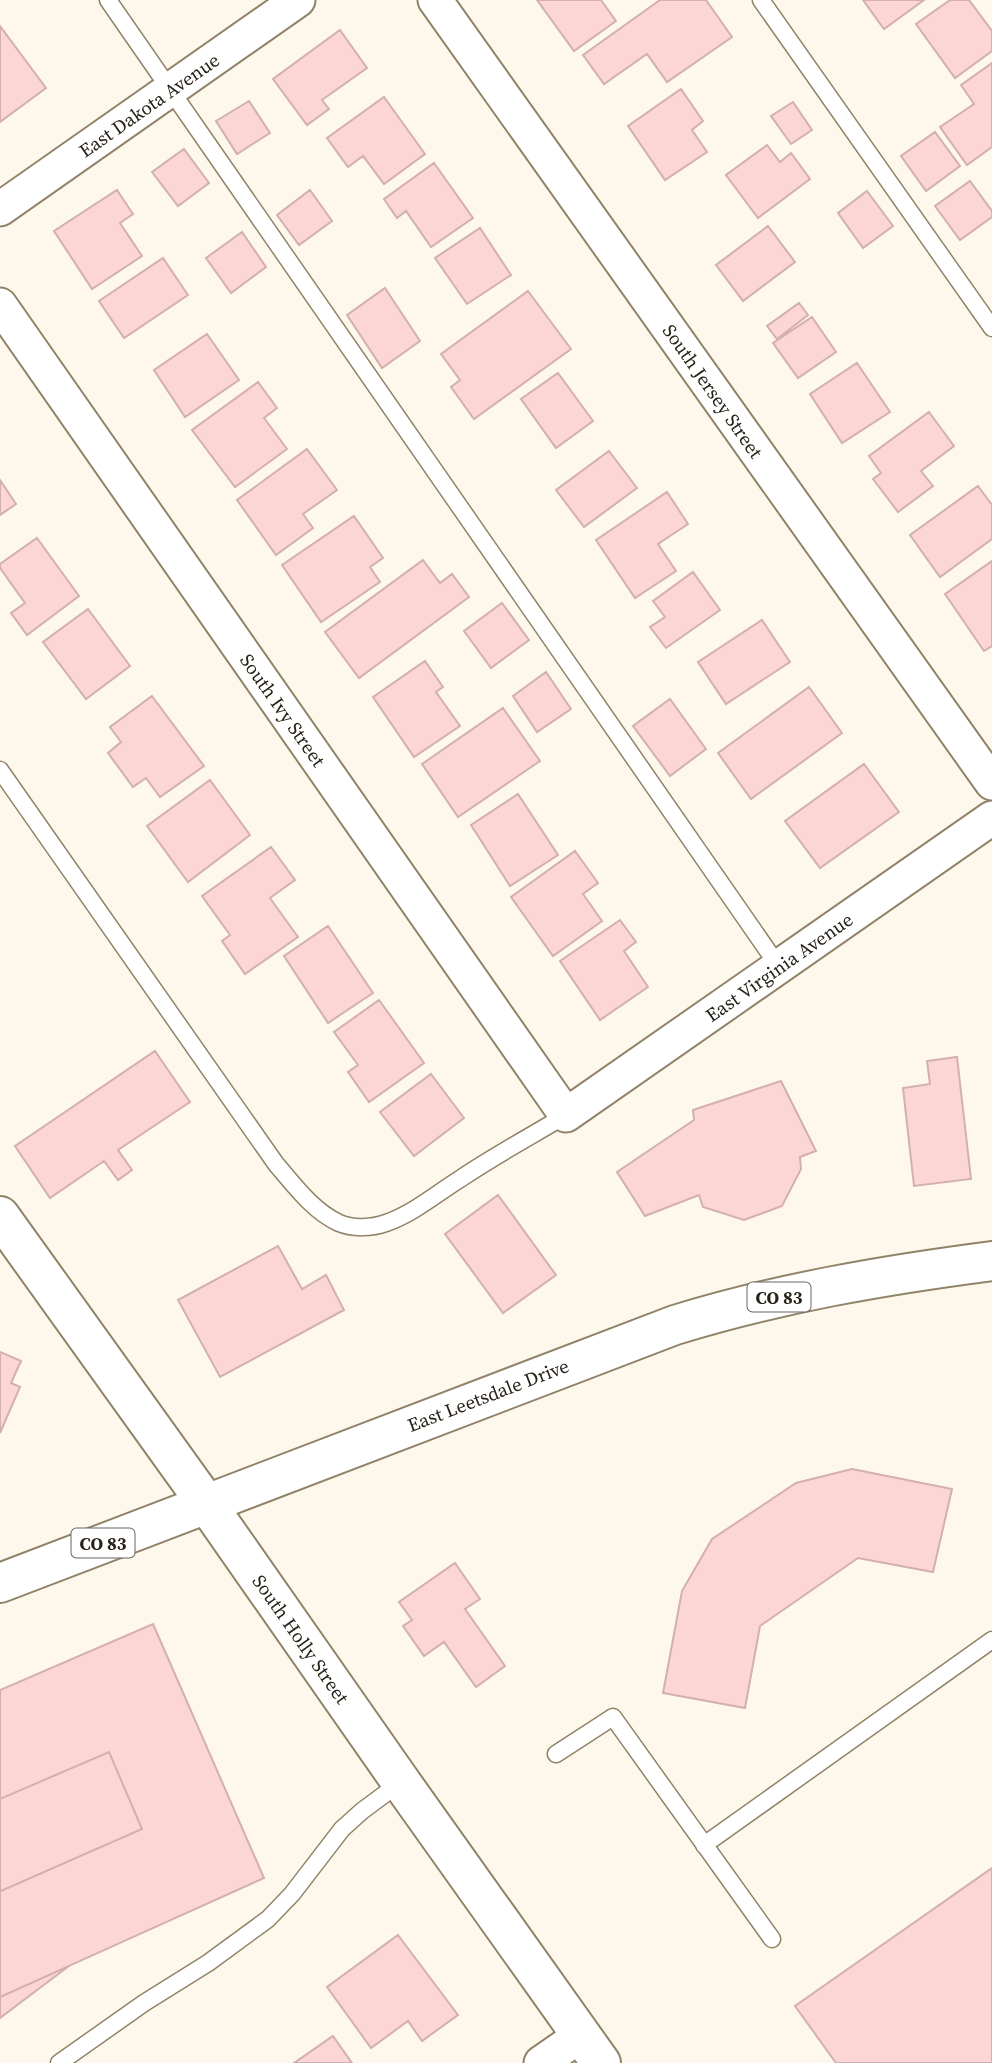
<svg xmlns="http://www.w3.org/2000/svg" width="992" height="2063" viewBox="0 0 992 2063" font-family="'Source Serif 4',serif">
<rect width="100%" height="100%" fill="#fef8ec"/>
<path fill="#fbd6d4" stroke="#d3afad" stroke-width="2" d="M537,0H601L616,21L574,51Z
M660,0H706L732,37L667,82L647,54L604,84L583,55Z
M863,0H924L884,29Z
M950,0H969L992,31V51L955,78L916,24Z
M0,26L46,88L0,122Z
M340,30L367,68L322,100L329,109L307,125L273,79Z
M992,63V147L967,165L940,127L974,104L961,85Z
M681,89L703,121L692,130L707,152L665,180L628,126Z
M384,97L425,154L384,184L363,156L348,167L327,138Z
M249,101L270,133L237,154L216,121Z
M793,102L812,130L791,144L771,116Z
M935,132L960,166L926,191L901,156Z
M767,145L780,162L791,153L810,179L758,218L726,175Z
M184,149L209,183L178,206L152,172Z
M434,163L473,218L431,247L406,211L397,218L384,199Z
M970,181L992,211V217L960,240L935,206Z
M117,190L133,214L120,223L142,256L92,289L54,231Z
M310,190L332,221L299,245L277,215Z
M867,191L893,226L863,248L838,213Z
M768,226L795,262L743,301L716,265Z
M480,228L511,275L467,304L435,258Z
M242,232L266,267L231,293L206,258Z
M163,258L188,295L124,338L99,301Z
M385,288L420,341L382,368L347,315Z
M528,291L571,349L474,419L451,387L460,380L441,354Z
M799,303L808,315L777,339L767,326Z
M812,317L836,352L798,378L773,343Z
M207,334L239,380L185,417L154,370Z
M857,363L890,412L842,443L810,394Z
M558,373L593,421L556,448L521,399Z
M258,382L277,408L264,418L287,449L235,487L192,430Z
M929,412L954,446L921,471L933,486L898,512L873,479L881,473L869,456Z
M307,449L337,490L303,514L313,528L276,555L237,500Z
M609,451L637,488L584,527L556,490Z
M0,480L16,504L0,515Z
M978,486L992,505V539L940,577L910,535Z
M667,492L688,524L658,544L676,571L635,598L596,540Z
M354,516L383,558L370,567L380,582L321,622L282,565Z
M37,538L79,596L27,635L11,613L25,603L0,568V564Z
M423,560L440,583L452,574L469,597L359,678L325,632Z
M992,561V646L984,651L945,594Z
M693,572L720,610L666,648L650,627L665,617L653,601Z
M502,603L529,640L491,668L464,631Z
M88,609L130,666L86,699L43,642Z
M762,620L790,662L726,704L698,662Z
M425,661L443,687L436,692L460,726L414,757L373,697Z
M546,672L571,709L537,732L513,696Z
M809,687L842,733L751,799L718,753Z
M152,696L204,766L160,797L146,778L133,787L108,753L121,742L110,727Z
M670,699L706,749L670,776L633,726Z
M503,708L540,761L458,817L422,764Z
M864,764L899,812L820,868L785,821Z
M210,780L250,835L188,882L147,826Z
M518,794L558,855L510,886L471,825Z
M271,847L295,880L270,898L298,937L245,974L222,941L230,935L202,896Z
M575,851L598,883L583,894L602,921L553,956L511,897Z
M620,920L636,942L624,951L648,987L600,1020L560,961Z
M328,926L373,993L328,1023L284,956Z
M379,1000L424,1063L369,1102L348,1072L358,1065L334,1032Z
M155,1051L190,1102L118,1150L132,1170L118,1180L104,1161L50,1198L15,1146Z
M957,1057L971,1179L914,1186L903,1088L930,1084L927,1061Z
M431,1074L464,1118L414,1156L380,1112Z
M781,1081L816,1151L800,1157L801,1169L782,1206L744,1220L703,1207L699,1195L645,1216L617,1172L694,1120L693,1110Z
M498,1195L556,1275L503,1313L445,1234Z
M278,1246L302,1289L326,1275L344,1310L220,1377L178,1300Z
M0,1352L21,1361L11,1383L20,1387L0,1433Z
M852,1469L952,1489L933,1572L858,1558L760,1626L745,1708L663,1693L682,1591L712,1539L796,1483Z
M455,1563L480,1599L465,1609L505,1666L476,1687L444,1642L424,1656L403,1626L412,1620L399,1602Z
M153,1624L264,1878L0,1997V1889L1,1891L142,1829L109,1752L0,1799V1690Z
M153,1624L264,1878L0,1997V1690Z
M992,1868V2063H836L795,2006Z
M398,1935L458,2015L422,2041L408,2021L371,2048L327,1987Z
M69,1966L0,2018V1997Z
M69,1966L0,2018V1997Z
M333,2036L352,2063H294Z"/>
<g fill="none" stroke-linecap="round" stroke-linejoin="round">
<g stroke="#918368" stroke-width="19">
<path id="lane" d="M108,0L779,967
M761,0L992,328
M0,770L276,1164C294,1185 313,1211 339,1223C353,1229 372,1228 386,1223C414,1213 436,1194 460,1179C494,1156 531,1136 566,1115
M556,1754L613,1717L772,1939
M704,1845L992,1640
M59,2063L144,2003L208,1963L268,1919L292,1894L342,1829L362,1811L401,1782"/>
</g>
<g stroke="#918368" stroke-width="37">
<path id="street" d="M435,0L992,783
M0,209L298,0
M0,305L566,1115L992,818
M541,2063L581,2035"/>
</g>
<g stroke="#918368" stroke-width="42">
<path id="secondary" d="M0,1216L206,1503L401,1782L601,2063"/>
</g>
<g stroke="#918368" stroke-width="42">
<path id="primary" d="M0,1583L675,1325C779,1293 884,1275 992,1261"/>
</g>
<use href="#lane" stroke="#fff" stroke-width="16"/>
<use href="#street" stroke="#fff" stroke-width="33"/>
<use href="#secondary" stroke="#fff" stroke-width="38"/>
<use href="#primary" stroke="#fff" stroke-width="38"/>
</g>
<g text-anchor="middle" dominant-baseline="central" stroke-width="5" stroke-linejoin="round" paint-order="stroke">
<g fill="#fff" stroke="#68655d" stroke-width="2">
<rect x="747.5" y="1282.5" width="63" height="29" rx="5"/>
<rect x="71.5" y="1528.5" width="63" height="29" rx="5"/>
</g>
<g font-size="18" font-weight="bold" fill="#282318">
<text x="779" y="1297">CO 83</text>
<text x="103" y="1543">CO 83</text>
</g>
<g font-size="19" fill="#282318" stroke="#fff">
<text transform="translate(149 105) rotate(-35)">East Dakota Avenue</text>
<text transform="translate(713 391) rotate(55)">South Jersey Street</text>
<text transform="translate(283 710) rotate(55)">South Ivy Street</text>
<text transform="translate(779 967) rotate(-35)">East Virginia Avenue</text>
<text transform="translate(488 1395) rotate(-21)">East Leetsdale Drive</text>
<text transform="translate(301 1639) rotate(55)">South Holly Street</text>
</g>
</g>
</svg>
